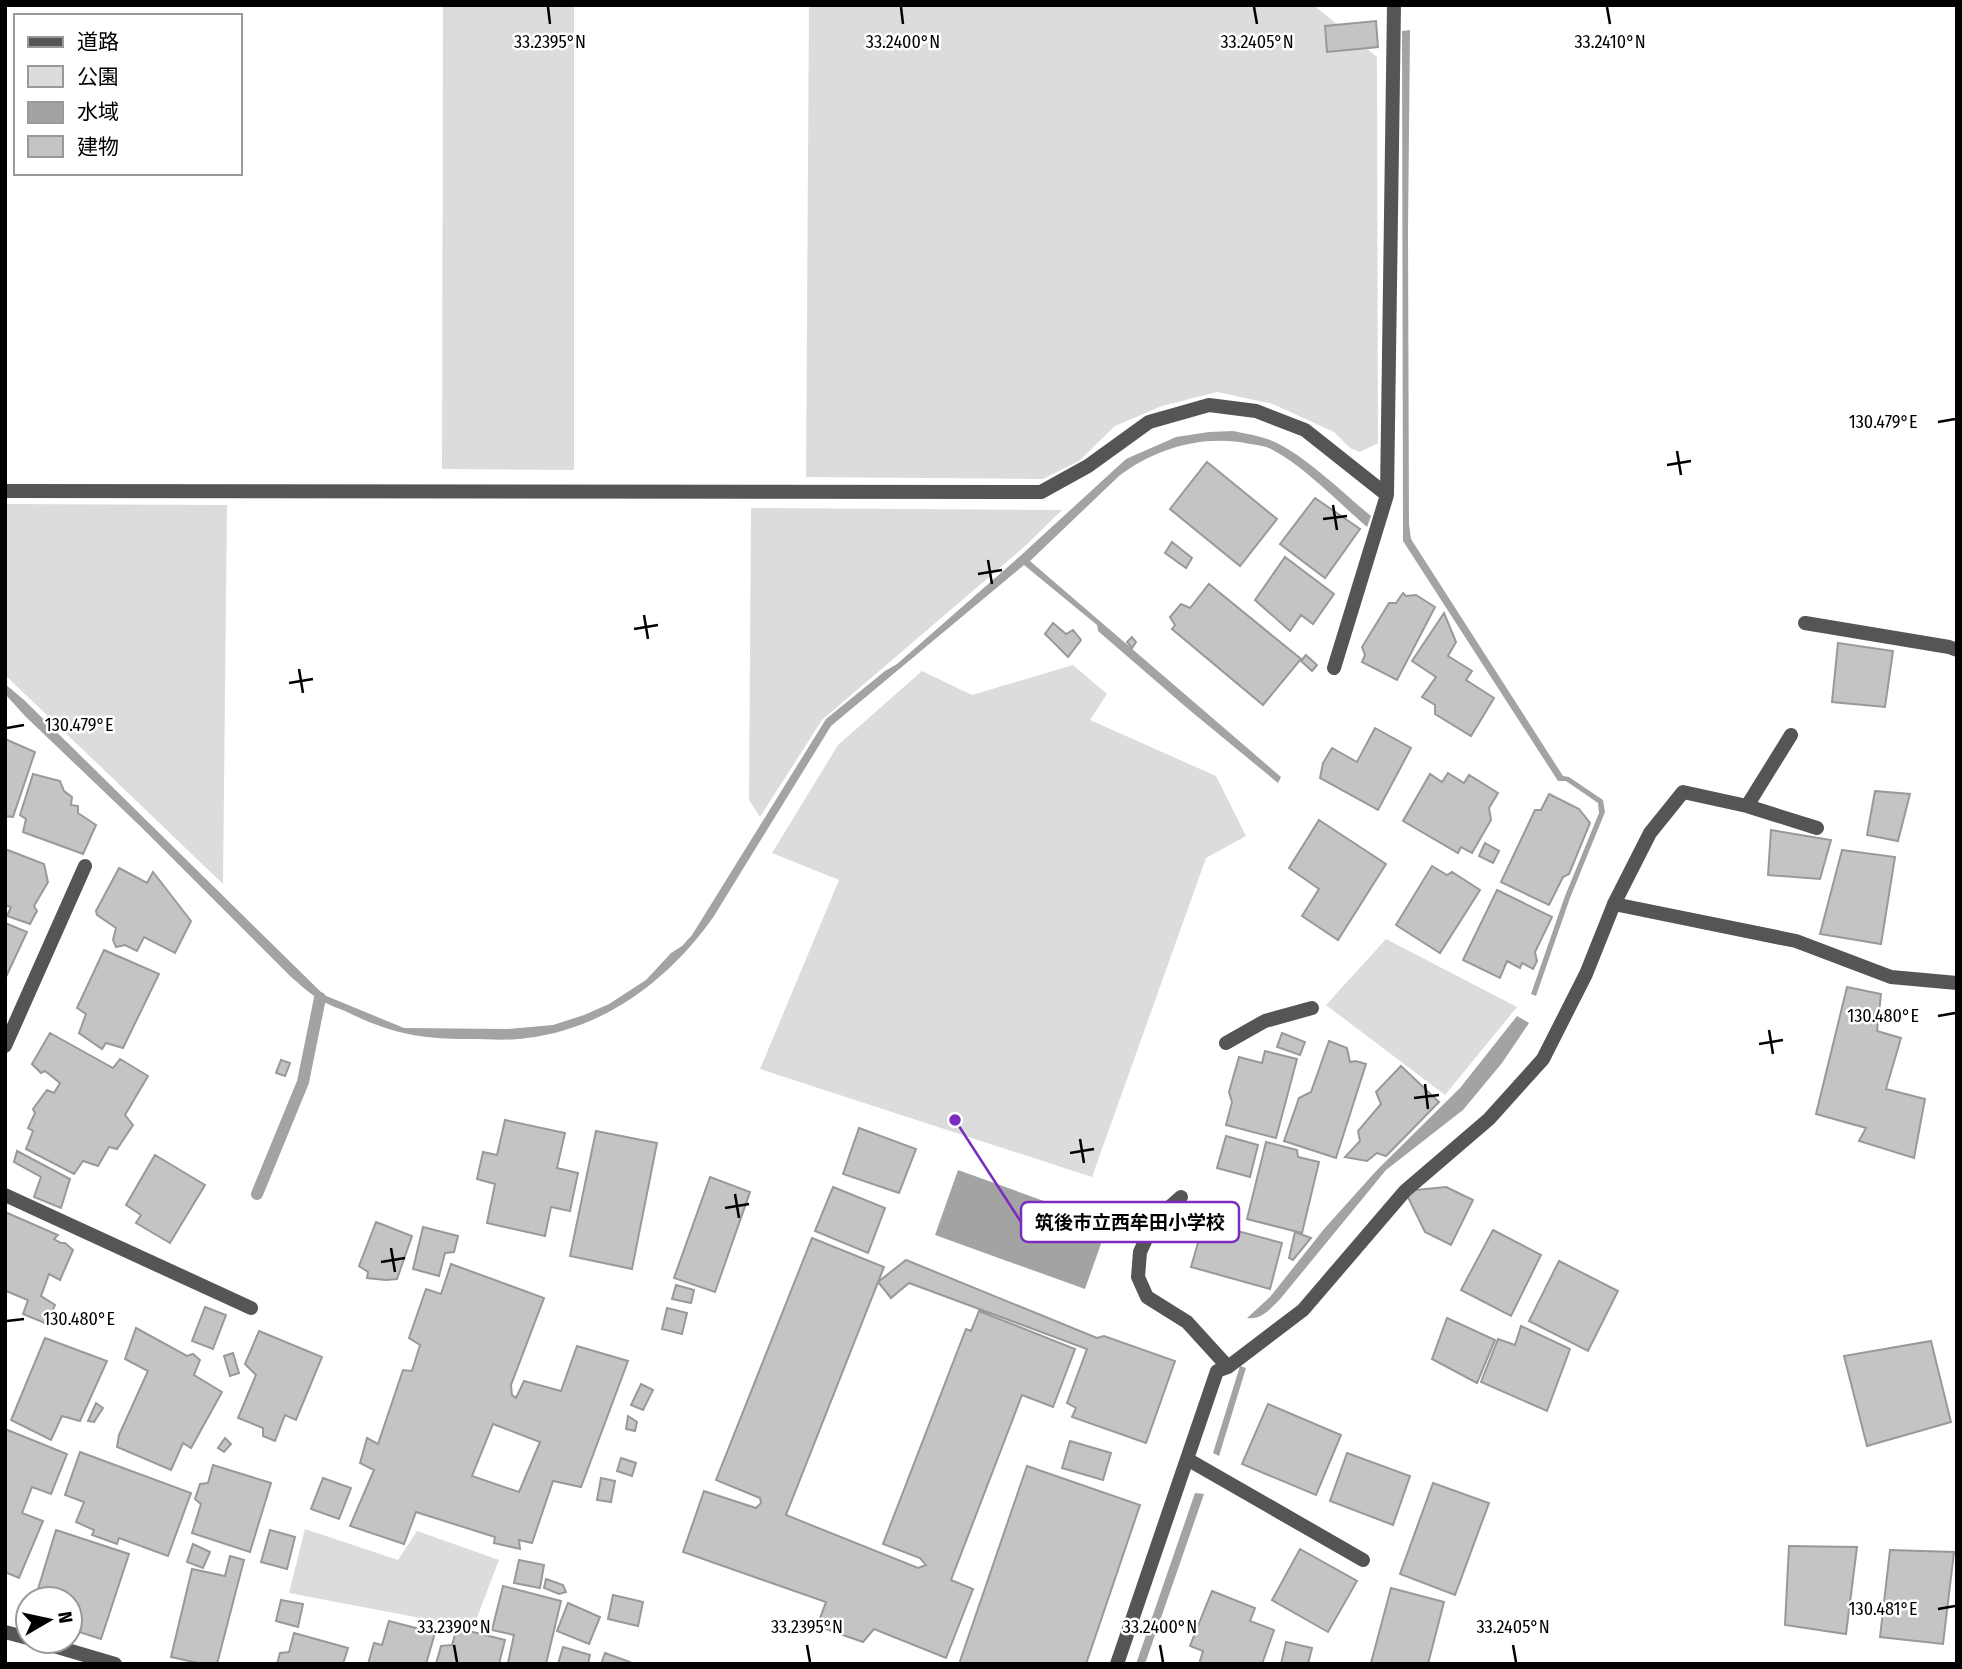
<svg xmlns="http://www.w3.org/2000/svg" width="1962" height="1669" viewBox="0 0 1962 1669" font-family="'Fira Sans Condensed','Noto Sans JP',sans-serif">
<rect width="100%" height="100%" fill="#fff"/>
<path fill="#dcdcdc" d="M443,5L574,6V470L442,469Z
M809,5H1298L1316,7L1377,57L1378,443L1360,452L1350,448L1334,432L1273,404L1217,392L1162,406L1115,426L1079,461L1043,479L806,477Z
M5,504L227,505L223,884L5,675Z
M751,508L1062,510L1024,547L822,720L760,817L749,800Z
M1073,665L1107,694L1090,720L1216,776L1246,836L1206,858L1092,1177L760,1069L839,880L772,853L838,745L922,671L972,695Z
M1386,939L1517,1007L1445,1095L1326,1005Z
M305,1529L398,1560L417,1531L499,1560L473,1628L289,1593Z"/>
<path fill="#a3a3a3" d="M1410,30L1408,231L1409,524L1411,539L1563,776L1569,777L1603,800L1605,812L1570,898L1536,996L1531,994L1565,896L1599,813L1598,803L1566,781H1558L1403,541L1402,31Z
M1233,431C1247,434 1262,436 1275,442C1308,458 1343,493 1371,516L1367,527C1338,502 1304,466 1271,449C1265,446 1257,445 1250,444C1204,434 1156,448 1119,476L1030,561L1281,777L1278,783L1187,708L1098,631L1097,625L1024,565L831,726L714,916C671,978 605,1029 527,1038C508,1041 488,1039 469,1039C418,1039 390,1033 345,1011C335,1007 324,1003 316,997C307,992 299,983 291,977L140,826L26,717L5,694V684L23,699L324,995L404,1028L508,1029L553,1025L584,1015L609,1004L646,980L671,953L682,946L692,935L826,719L885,671L897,664L1018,558L1126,459L1176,437L1209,432Z
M1517,1016L1529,1023L1502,1063L1463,1110L1386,1170L1281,1298C1271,1308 1262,1320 1247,1318L1270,1297L1324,1229L1377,1170L1460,1088Z
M958,1170L1108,1224L1085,1289L935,1235Z
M1240,1366L1246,1368L1219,1456L1213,1453Z
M1195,1493L1204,1494L1145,1664H1136Z"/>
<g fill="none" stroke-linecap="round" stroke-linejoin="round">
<path stroke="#a3a3a3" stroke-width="12" d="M257,1194L303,1082L320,998"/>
</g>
<path fill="#c4c4c4" stroke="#999" stroke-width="2" fill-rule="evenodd" d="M1376,21L1378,47L1327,52L1325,26Z
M1207,462L1277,519L1240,566L1170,509Z
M1315,498L1360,529L1325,578L1280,544Z
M1172,542L1192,558L1186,568L1165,553Z
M1285,557L1334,594L1313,624L1301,615L1290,631L1255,600Z
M1209,584L1301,659L1263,705L1172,629L1175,625L1170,617L1181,604L1190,608Z
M1403,593L1406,596L1416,595L1435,607L1397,680L1362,662L1365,655L1362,647L1389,603H1396Z
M1444,613L1456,642L1448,656L1472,671L1466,680L1494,698L1471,736L1435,714V705L1422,697L1436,677L1412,661Z
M1053,623L1066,634L1073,630L1081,640L1068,657L1045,634Z
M1132,637L1136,642L1132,648L1127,642Z
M1838,643L1893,651L1885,707L1832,702Z
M1306,655L1317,665L1312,671L1301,661Z
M1375,728L1411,748L1378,810L1320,778L1323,763L1332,748L1357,762Z
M5,739L35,752L13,817L5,816Z
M1448,773L1464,783L1469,775L1498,793L1489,808L1491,820L1472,853L1461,847L1458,853L1403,821L1430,774L1442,782Z
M33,774L60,781L64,791L72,797L71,805L78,806V813L96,825L83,854L23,832L26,819L20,815Z
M1875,791L1910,794L1898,841L1867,835Z
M1549,794L1579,809L1590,823L1569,874L1563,877L1549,905L1501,882L1535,810H1541Z
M1319,820L1386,864L1338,940L1302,916L1319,889L1289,868Z
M1771,830L1831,840L1820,879L1768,875Z
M1485,843L1499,851L1493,863L1479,856Z
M5,849L44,864L48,882L34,906L37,911L30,924L7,916L11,907L5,905Z
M1842,850L1895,857L1881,944L1820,934Z
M1432,866L1447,875L1452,872L1480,890L1440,953L1396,925Z
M119,868L147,883L153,872L191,921L175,953L144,937L137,951L125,945L116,947L113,940L116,928L97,915L96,911Z
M1497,890L1552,917L1535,952L1537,961L1533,969L1522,963L1520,968L1507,961L1500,978L1463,960Z
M5,923L27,932L5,979Z
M104,950L159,974L123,1048L106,1043L102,1049L79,1033L86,1014L77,1008Z
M1847,987L1881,994L1877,1031L1901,1038L1886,1089L1925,1099L1914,1158L1859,1141L1866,1128L1816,1114Z
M50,1033L113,1068L120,1059L148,1076L125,1115L133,1125L117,1149L109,1147L98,1166L83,1161L74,1174L26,1149L33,1131L28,1128L35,1113L33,1109L47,1090L54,1093L60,1083L45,1071L41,1073L32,1064Z
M1282,1033L1305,1042L1300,1055L1277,1047Z
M1329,1041L1347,1048L1350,1062L1356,1061L1366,1064L1336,1158L1284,1141L1299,1098L1311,1092Z
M1265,1051L1297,1059L1276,1138L1226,1125L1232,1102L1229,1092L1239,1057L1262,1063Z
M281,1060L290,1063L285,1076L276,1073Z
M1401,1066L1439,1102L1386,1156L1377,1153L1367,1161L1345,1157L1360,1141L1358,1131L1381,1104L1376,1092Z
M505,1120L565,1133L557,1168L578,1173L570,1211L551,1207L545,1236L487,1223L495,1184L477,1179L483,1152L497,1155Z
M859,1128L916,1149L899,1193L843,1174Z
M596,1131L657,1143L632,1269L570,1256Z
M1226,1136L1258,1145L1250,1177L1217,1168Z
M1266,1142L1297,1150L1298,1157L1319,1162L1302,1233L1247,1219Z
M17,1151L70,1179L61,1208L34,1197L41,1177L14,1162Z
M155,1155L205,1185L170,1243L136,1223L141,1215L126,1205Z
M710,1177L750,1192L715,1292L674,1278Z
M833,1187L885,1208L868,1253L815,1231Z
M1446,1187L1473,1200L1451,1245L1425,1232L1405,1191Z
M5,1212L58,1235L54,1239L61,1243H65L73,1250L60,1280L49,1274L41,1296L55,1305L47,1324L23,1314L28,1300L6,1291L5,1296Z
M376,1222L412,1236L397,1279L386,1280L367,1278L368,1272L359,1266Z
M1204,1222L1282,1243L1270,1289L1191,1267Z
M423,1227L458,1236L454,1252L445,1253L439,1276L413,1269Z
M1493,1230L1541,1255L1511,1316L1461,1290Z
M1295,1232L1311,1238L1293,1260L1289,1258Z
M812,1238L884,1267L786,1515L918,1568L926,1565L920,1558L883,1544L966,1329L971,1331L979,1311L1075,1349L1053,1407L1022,1395L951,1580L973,1589L946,1658L874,1629L863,1642L817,1626L826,1602L683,1552L704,1491L756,1508L761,1503L760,1498L716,1480Z
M906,1260L1097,1338L1104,1336L1175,1361L1146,1443L1072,1417L1076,1408L1067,1403L1087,1349L909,1283L891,1298L878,1282Z
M1559,1261L1618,1291L1588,1351L1529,1321Z
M451,1264L544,1298L511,1385L512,1395L516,1398L524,1381L561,1391L577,1346L628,1361L581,1487L553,1481L532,1543L519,1540L520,1549L494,1543L495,1537L416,1512L404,1544L350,1526L374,1470L360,1463L367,1438L378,1444L403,1370L412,1371L420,1345L409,1338L426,1289L441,1294ZM493,1424L540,1442L519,1492L472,1476Z
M676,1285L694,1290L691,1303L672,1299Z
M205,1307L226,1315L213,1349L192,1341Z
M667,1308L687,1313L682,1334L662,1329Z
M1447,1318L1495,1340L1477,1383L1432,1359Z
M1521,1326L1570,1349L1547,1411L1481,1382L1498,1339L1515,1345Z
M136,1328L187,1356L193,1354L200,1360L194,1375L222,1392L191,1448L183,1443L171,1470L117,1447L119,1435L148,1371L125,1359Z
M259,1331L322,1357L296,1420L285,1415L275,1441L263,1436V1428L238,1418L256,1375L245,1364Z
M45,1338L107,1361L80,1421L62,1416L51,1440L11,1420Z
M1931,1341L1951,1422L1867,1446L1844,1356Z
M233,1353L239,1373L230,1376L224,1356Z
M641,1384L653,1390L643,1410L631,1405Z
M96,1403L103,1408L94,1422L88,1421Z
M1268,1404L1341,1435L1316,1495L1242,1464Z
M628,1416L637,1422L635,1431L626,1429Z
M5,1429L67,1454L51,1494L32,1487L22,1513L43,1521L19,1578L5,1572Z
M225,1438L231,1444L224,1452L218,1448Z
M1070,1441L1111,1453L1103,1480L1062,1468Z
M80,1452L191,1493L168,1556L119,1538L117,1544L92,1535L94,1530L76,1522L84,1502L65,1495Z
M1347,1453L1410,1476L1393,1525L1330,1501Z
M621,1458L636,1463L632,1476L617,1471Z
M213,1465L271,1483L250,1552L192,1533L201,1504L195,1499L200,1484L208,1483Z
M1027,1466L1140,1505L1086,1664H959Z
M323,1478L351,1488L339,1519L311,1509Z
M601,1478L615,1481L611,1502L597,1500Z
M1433,1483L1489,1503L1455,1595L1400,1574Z
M56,1530L129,1554L101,1639L70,1629V1599H35Z
M270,1530L295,1537L287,1569L261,1562Z
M193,1544L210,1552L203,1568L187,1562Z
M1789,1546L1857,1547L1846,1634L1785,1625Z
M1300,1549L1357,1581L1328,1632L1272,1600Z
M1890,1550L1954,1552L1943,1644L1880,1637Z
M230,1556L244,1560L217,1664H202L171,1657L192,1569L225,1576Z
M519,1560L544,1565L540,1588L514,1583Z
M546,1579L563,1585L566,1592L559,1594L544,1588Z
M503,1586L561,1601L546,1664L508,1663L514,1635L492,1630Z
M1391,1588L1444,1602L1428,1664L1371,1663Z
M1212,1591L1255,1608L1250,1621L1274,1630L1262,1664H1199L1203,1651L1190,1646Z
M613,1595L643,1602L638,1626L608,1619Z
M281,1600L303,1604L298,1627L276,1621Z
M568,1603L600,1617L589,1644L557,1631Z
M389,1621L435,1633L426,1664H368L374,1643L382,1645Z
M457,1628L505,1640L499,1664H436L441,1646L452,1645Z
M294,1633L348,1648L343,1664H277L280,1653L289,1652Z
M1286,1642L1312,1648L1308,1664H1281Z
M563,1647L590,1655L588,1664H558Z
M605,1653L630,1662L629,1664H601Z"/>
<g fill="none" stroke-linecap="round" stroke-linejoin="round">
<path stroke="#555" stroke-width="14" d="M1614,904L1796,941L1891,977L1957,983"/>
<path stroke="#555" stroke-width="14" d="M5,491L1041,492L1088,466L1149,422L1209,405L1256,411L1305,430L1387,495
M1805,623L1949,647L1957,650
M1334,668L1387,495L1394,5
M1747,806L1791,735
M1226,1043L1265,1021L1312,1008
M5,1046L85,866
M5,1195L251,1308
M1181,1197L1155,1220L1140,1252L1138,1277L1147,1297L1187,1322L1228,1367
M1187,1459L1363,1560
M5,1632L28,1638
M37,1641L115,1664
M1117,1664L1217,1371L1228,1367L1303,1310L1405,1191L1489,1119L1543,1059L1586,974L1614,904L1650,833L1683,792L1747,806L1817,828"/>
</g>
<path fill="none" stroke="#000" stroke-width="2.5" d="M548,7L550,24M901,7L903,24M1254,7L1257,24M1607,7L1610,24M1938,422L1955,419M1677,451L1681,475M1667,465L1691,461M1333,505L1337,530M1323,519L1347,516M988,560L992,584M978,574L1002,570M644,615L648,639M634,629L658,625M299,669L303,693M289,683L313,679M7,728L24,725M1938,1016L1955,1013M1769,1030L1773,1054M1759,1044L1783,1040M1425,1084L1428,1109M1414,1098L1439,1095M1080,1139L1084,1163M1070,1153L1094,1149M735,1194L739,1218M725,1208L749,1204M391,1248L395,1272M381,1262L405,1258M7,1321L24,1319M1938,1609L1955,1606M454,1645L457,1662M807,1645L810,1662M1160,1645L1163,1662M1513,1645L1516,1662"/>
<g font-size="18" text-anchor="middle" fill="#000" stroke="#fff" stroke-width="5" stroke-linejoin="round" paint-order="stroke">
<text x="550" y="48">33.2395°N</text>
<text x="903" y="48">33.2400°N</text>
<text x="1257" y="48">33.2405°N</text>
<text x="1610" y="48">33.2410°N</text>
<text x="1883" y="428">130.479°E</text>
<text x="79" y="731">130.479°E</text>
<text x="1883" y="1022">130.480°E</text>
<text x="79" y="1325">130.480°E</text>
<text x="1883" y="1615">130.481°E</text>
<text x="454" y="1633">33.2390°N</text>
<text x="807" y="1633">33.2395°N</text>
<text x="1160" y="1633">33.2400°N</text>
<text x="1513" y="1633">33.2405°N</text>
</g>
<path fill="none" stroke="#7b2cbf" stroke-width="2.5" d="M955 1120L1021 1222"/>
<circle fill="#7b2cbf" stroke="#fff" stroke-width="2.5" cx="955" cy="1120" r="7"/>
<rect fill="#fff" stroke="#7b2cbf" stroke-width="2.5" x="1021" y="1202" width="218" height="40" rx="7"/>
<g font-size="19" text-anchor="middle" font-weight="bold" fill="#000">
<text x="1130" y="1229">筑後市立西牟田小学校</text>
</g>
<rect width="1962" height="1669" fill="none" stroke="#000000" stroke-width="14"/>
<rect x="14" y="14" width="228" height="161" fill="#ffffff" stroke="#999999" stroke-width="2"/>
<rect x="28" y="37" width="35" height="10" fill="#555555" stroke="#999999" stroke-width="2"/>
<text x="77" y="49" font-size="21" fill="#000000">道路</text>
<rect x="28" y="66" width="35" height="21" fill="#dcdcdc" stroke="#999999" stroke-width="2"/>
<text x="77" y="84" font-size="21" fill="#000000">公園</text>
<rect x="28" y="102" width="35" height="21" fill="#a3a3a3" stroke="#999999" stroke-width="2"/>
<text x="77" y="119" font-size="21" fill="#000000">水域</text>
<rect x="28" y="136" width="35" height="21" fill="#c4c4c4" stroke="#999999" stroke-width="2"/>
<text x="77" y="154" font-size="21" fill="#000000">建物</text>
<g transform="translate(49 1620) rotate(81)"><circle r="33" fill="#ffffff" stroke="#999999" stroke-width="2"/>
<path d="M0-5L12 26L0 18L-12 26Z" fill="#000000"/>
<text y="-10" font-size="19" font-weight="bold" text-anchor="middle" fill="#000000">N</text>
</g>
</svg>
